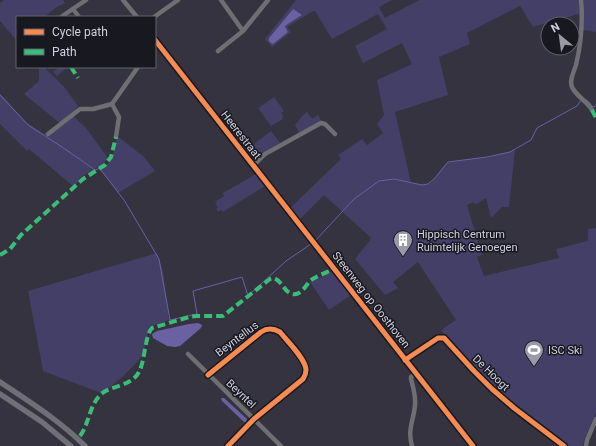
<svg xmlns="http://www.w3.org/2000/svg" width="596" height="446" viewBox="0 0 596 446" font-family="Roboto,sans-serif">
<rect width="100%" height="100%" fill="#34333f"/>
<path fill="#443f66" fill-rule="evenodd" d="M4,0H63L65,3L57,7L44,17H17L16,40L0,21V3Z
M296,0H392L379,7L381,11L385,18L419,0H579V14L533,27L520,6L467,33L470,44L439,57L448,95L395,112L411,183L425,185L430,184L446,163L476,158H486L515,150L509,207H502L491,218L486,198L475,205L474,202L467,205L482,255L477,257L484,276L559,258L556,249L588,241V229L596,228V413L584,440L583,446H568L514,406L497,391L468,362L441,330L456,320L418,262L393,282L398,288L385,295L355,259L371,239L370,237L324,195L299,220L290,208L341,159L338,155L362,139L367,145L383,133L377,124L384,115L377,80L412,64L402,43L363,63L355,46L387,29L378,14L332,39L315,11H313L287,27L291,32L272,47L265,39ZM293,9L301,16L285,26L288,31L269,38Z
M582,0H596V32L583,30Z
M39,67H44L65,88L78,106L71,114L86,128L108,158L103,164L81,177L74,187L29,149L27,151L0,124V93L26,122L47,136L61,124L24,94L39,81Z
M59,67H68L57,76L53,72Z
M274,97L284,111L281,113L284,116L282,117L283,119L271,126L258,108Z
M307,112L312,119L318,115L322,122L299,133L295,125L302,116Z
M271,131L280,143L265,151L255,162H254L245,151Z
M117,136L143,156L155,171L118,193L101,171C112,161 115,151 117,136Z
M256,174L265,186L223,212L221,210L218,212L216,209L218,208L215,202L224,196L223,193Z
M157,253L163,271L169,320L149,327C147,337 146,349 141,357C134,367 111,388 101,393L43,371L28,291Z
M331,272H333L351,295L329,310L310,282Z"/>
<path fill="#6a61a3" d="M293,9L302,15L285,26L288,32L273,44L271,43L269,41V38Z
M198,323L202,325L201,328L180,346L175,347L167,346L153,338L152,334L157,331L189,324Z
M222,398H224L247,419L246,422H244L222,401L221,399Z"/>
<g fill="none" stroke-linecap="round" stroke-linejoin="round">
<path stroke="#6a61a3" stroke-width="1" d="M0,95L28,125L62,147L95,170L100,168
M585,99L589,102L593,107L596,106
M101,170L124,200L159,259L170,320L197,314L193,291L242,277L248,296L286,261L311,244
M315,241L354,199L379,181L394,179L422,185L428,184L435,178L448,162L487,157L510,152L531,140L537,128L577,106L581,100"/>
<path stroke="#6e6e73" stroke-width="4.5" d="M123,0L137,17
M221,0L243,31L268,0
M581,0C583,22 581,44 576,65C574,72 569,80 572,87C576,96 587,101 592,110
M73,9L79,17
M61,17L86,0
M154,17L178,0
M155,40L473,446
M218,51L243,31
M48,134L80,109H93L112,104
M116,137L119,117L112,104L138,67
M253,166L265,154L321,123L325,124L335,134
M188,354L281,446
M405,360L438,338H444L474,371L492,389L514,408L564,446
M208,375L261,332C267,328 273,328 280,332C286,340 306,359 306,370C306,373 305,376 303,379L254,419L228,446
M412,446C407,429 414,420 415,405C416,396 413,387 411,379V377L416,373
M586,446L587,440L596,419"/>
<path stroke="#706e76" stroke-width="5.5" d="M0,382C30,402 60,421 85,446
M0,394L42,422L71,446"/>
<path stroke="#3abd76" stroke-width="4" stroke-dasharray="8 4" stroke-linecap="butt" d="M71,67L78,78
M592,110L596,118
M0,255L10,249L21,235L83,179L105,165L111,157L116,137
M80,436C89,424 89,407 100,395C110,385 131,387 139,372C145,361 145,335 152,328L189,317L197,316H223L270,279L273,278C282,280 284,292 292,294C300,296 305,287 309,282C313,277 328,272 334,269"/>
<g stroke="#181821" stroke-width="8">
<path id="cycleway" d="M155,40L473,446
M405,360L438,338H444L474,371L492,389L514,408L564,446
M208,375L261,332C267,328 273,328 280,332C286,340 306,359 306,370C306,373 305,376 303,379L254,419L228,446"/>
</g>
<use href="#cycleway" stroke="#f68b52" stroke-width="5"/>
</g>
<defs>
<g id="building-pin" transform="scale(1)"><path d="M0 17L-7.5 6A9.5 9.5 0 1 1 7.5 6Z" fill="#9a99a7" stroke="#181821"/><path d="M-4-6H4V6H1V3H-1V6H-4ZM-2.5-4.3h1.7v1.8h-1.7ZM.8-4.3h1.7v1.8H.8ZM-2.5-1h1.7V.8h-1.7ZM.8-1h1.7V.8H.8Z" fill="#fff"/></g>
<g id="stadium-pin" transform="scale(1)"><path d="M0 17L-7.5 6A9.5 9.5 0 1 1 7.5 6Z" fill="#9a99a7" stroke="#181821"/><path d="M0-5a6.5 5 0 1 0 0 10a6.5 5 0 1 0 0-10ZM-3.5-1.8h7v3.6h-7Z" fill="#fff"/></g>
</defs>
<g fill-rule="evenodd">
<use href="#building-pin" x="403" y="240"/>
<use href="#stadium-pin" x="534" y="350"/>
</g>
<g text-anchor="middle" dominant-baseline="central" stroke-width="3" stroke-linejoin="round" paint-order="stroke">
<g font-size="11" fill="#d1d0df" stroke="#181821">
<text transform="translate(241 135) rotate(52)">Heerestraat</text>
<text transform="translate(371 300) rotate(52)">Steenweg op Oosthoven</text>
<text transform="translate(237 339) rotate(-37)">Beyntellus</text>
<text transform="translate(491 373) rotate(44)">De Hoogt</text>
<text transform="translate(241 394) rotate(44)">Beyntel</text>
</g>
<g font-size="11" fill="#d1d0df" stroke="#181821" text-anchor="start">
<text x="417" y="234">Hippisch Centrum<tspan x="417" dy="13">Ruimtelijk Genoegen</tspan></text>
<text x="548" y="350">ISC Ski</text>
</g>
</g>
<rect x="16" y="16" width="140" height="52" fill="#181821" stroke="#62626d"/>
<rect x="24" y="29" width="20" height="6" fill="#f68b52" stroke="#62626d"/>
<text x="52" y="36" font-size="12" fill="#d1d0df">Cycle path</text>
<rect x="24" y="49" width="20" height="6" fill="#3abd76" stroke="#62626d"/>
<text x="52" y="56" font-size="12" fill="#d1d0df">Path</text>
<g transform="translate(560 36) rotate(331)"><circle r="19" fill="#181821" stroke="#62626d"/>
<path d="M0-3L7 15L0 10L-7 15Z" fill="#9a99a7"/>
<text y="-6" font-size="11" font-weight="bold" text-anchor="middle" fill="#d1d0df">N</text>
</g>
</svg>
